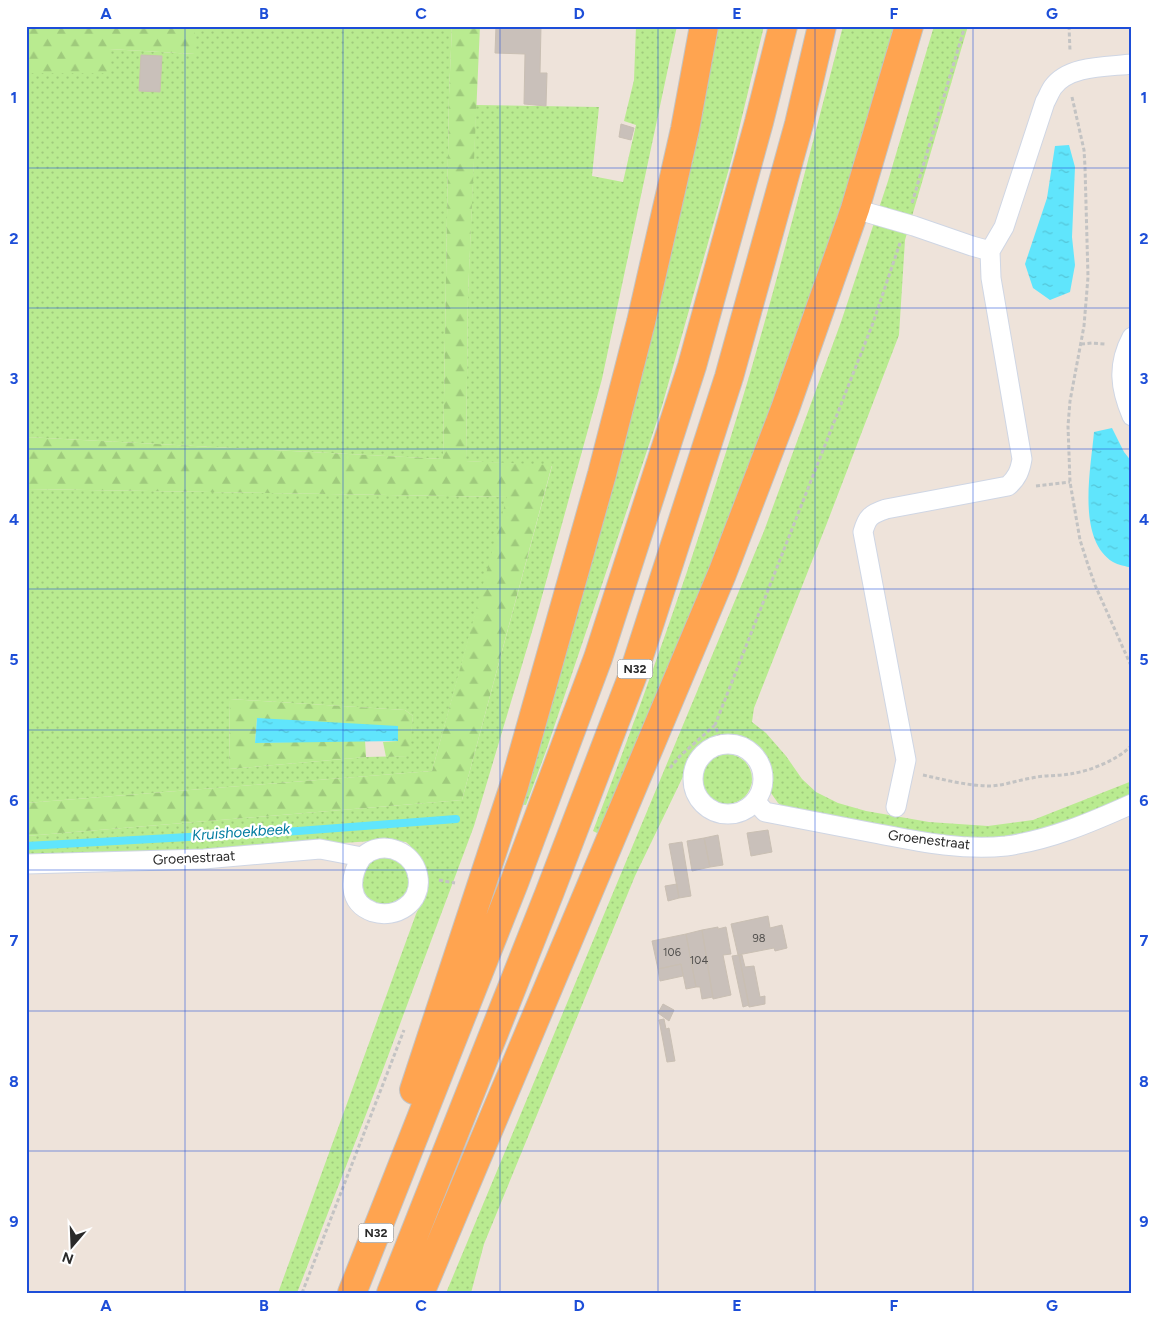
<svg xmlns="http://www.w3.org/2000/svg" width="1158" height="1319" viewBox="0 0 1158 1319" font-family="Figtree,sans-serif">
<defs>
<pattern id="grass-dots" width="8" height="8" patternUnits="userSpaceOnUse" patternTransform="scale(1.25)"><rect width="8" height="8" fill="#b9eb90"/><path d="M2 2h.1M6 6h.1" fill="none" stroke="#9fca7c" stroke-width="1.8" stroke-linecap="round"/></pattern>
<pattern id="forest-firs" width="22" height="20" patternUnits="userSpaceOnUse" patternTransform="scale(1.25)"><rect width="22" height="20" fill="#b9eb90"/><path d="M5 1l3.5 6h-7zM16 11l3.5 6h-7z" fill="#9fca7c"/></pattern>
<pattern id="water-ripples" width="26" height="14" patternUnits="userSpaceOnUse" patternTransform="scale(1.25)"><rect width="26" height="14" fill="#60e5fc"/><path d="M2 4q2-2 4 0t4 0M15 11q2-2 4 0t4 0" fill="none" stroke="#54c5d8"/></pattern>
</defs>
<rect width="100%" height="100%" fill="#eee3da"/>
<path fill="url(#grass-dots)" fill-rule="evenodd" d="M195,26H452L449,95L443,459L26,437V73H109V49L194,54Z
M636,26H677L602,379L536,618L474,826L372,1099L297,1293H278L416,914C419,907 426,899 427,892C431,873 420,854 406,842L388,840L140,856L26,860V836L462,800L552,466L466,461L468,295L476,105L599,107L592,176L623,182L636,125L624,121L634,80Z
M715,26H764L732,158L662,406L546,751L526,805L518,804Z
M843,26H899L827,258L721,547L601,835L593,831C651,680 705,526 751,370C784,256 813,141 843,26Z
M934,26H968L905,240L899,335L827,523L754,708L752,722L766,733L786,756L802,779L816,792L838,803L866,811L929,822L988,826L1033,820L1132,781V797L1035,835L965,841L789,811L778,803L771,793V771L763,753L744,740L727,737L713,738L692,758L635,876L484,1244L471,1293H446L764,531L841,322L888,181Z
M26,489L508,497L432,771L26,803ZM230,699L405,710L413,716L408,756L366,757L229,769Z
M702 779a25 25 0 1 1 50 0a25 25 0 1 1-50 0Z
M397,855L414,880L403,902L380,906C364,897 362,894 359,875L373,856Z"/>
<path fill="url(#forest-firs)" d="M26,26H195V54L109,49L110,73H26Z
M452,26H480L468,295L466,461L552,465L462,800L26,836V803L432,771L507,497L26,489V437L443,459L449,95Z
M230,699L405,710L413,716L409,756L386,757L383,742L398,741L257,718L255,743L365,740L366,757L229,769Z"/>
<path fill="url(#water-ripples)" d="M1069,145L1075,167L1072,237L1075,265L1070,292L1050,300L1033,288L1025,264L1047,198L1055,146Z
M1112,428L1124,452L1132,462V568C1126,566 1118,565 1113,562C1076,539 1091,468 1094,432Z
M257,718L398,726V741L255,743Z"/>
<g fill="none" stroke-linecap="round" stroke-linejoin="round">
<path stroke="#60e5fc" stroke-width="8" d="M26,846L298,831L456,819"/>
</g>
<path fill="#c9c0ba" stroke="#c9bfb3" d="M496,26H541L540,73H547L546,106L524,104L525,54L495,53Z
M141,55L162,56L160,92L139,91Z
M621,124L634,128L631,140L619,137Z
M768,830L772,852L751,856L747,833Z
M718,835L723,865L710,867L704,838Z
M704,838L710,867L692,871L687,841Z
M682,842L691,896L679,898L669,844Z
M677,884L679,898L668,901L665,886Z
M768,916L770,928L782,925L787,948L775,951L774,948L738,955L731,924Z
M718,927V929L726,927L731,954L723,955L731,995L713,999L702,930Z
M702,930L713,997L702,999L700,987H696L686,934Z
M686,934L696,987L686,989L681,964L658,969L652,941Z
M739,955L749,1005L743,1007L732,956Z
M739,955H742L745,967L754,966L760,997L765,996V1004L749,1007Z
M681,964L683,976L660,981L658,969Z
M663,1004L674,1010L669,1021L658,1013Z
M664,1019L666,1029L669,1028L675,1061L667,1062L659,1020Z"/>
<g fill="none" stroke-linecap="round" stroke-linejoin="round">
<g stroke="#cfd6e4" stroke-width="21">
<path id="minor" d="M855,209L914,226L972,246L990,251
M1132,337C1117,365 1120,388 1132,416
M693 779a35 35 0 1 1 70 0a35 35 0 1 1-70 0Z
M756,802L765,812C802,819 838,826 874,833C916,841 962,851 1006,846C1050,840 1092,822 1132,804
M896,807L906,760L863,532C867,517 871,514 886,509L1008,486C1017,478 1020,471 1022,459L991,278L990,251L1004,227L1045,102C1048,97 1050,91 1053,87C1069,65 1107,67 1132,64
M26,864L204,859L320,849L362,857C365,855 368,852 371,851C391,842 415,855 418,877C422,903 396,919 373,912C347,903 349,876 362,857"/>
</g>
<g stroke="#c3c3c3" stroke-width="30">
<path id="trunk" d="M414,1090L514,786L602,474L641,322L685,129L704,26
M352,1293L514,883L598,658L692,366L759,122L783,26
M391,1293L549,894L634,672L729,377L799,124L822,26
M420,1293L722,574L785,409L855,209L909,26"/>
</g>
<path stroke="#c3c3c3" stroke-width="3" stroke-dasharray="4 2.5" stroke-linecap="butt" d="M1069,26L1070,51
M1072,97L1084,150L1085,167L1088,277L1084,326L1070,401L1068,426L1070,482L1080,540L1088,565L1095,585L1132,668
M912,203L965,26
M1081,344L1092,343L1105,344
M1036,486L1070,482
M722,744L715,725L873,323L900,243
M670,768L680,756L715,725
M923,775C945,780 969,786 991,786C1006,785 1018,780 1032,778C1045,775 1058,776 1070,774C1090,771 1118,760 1132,745
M439,880L455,883
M302,1293L404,1030"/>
<use href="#minor" stroke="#fff" stroke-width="19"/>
<use href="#trunk" stroke="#ffa450" stroke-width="28"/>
</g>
<path fill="none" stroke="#1d4ed8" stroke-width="1" stroke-opacity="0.55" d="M185,26V1293M343,26V1293M500,26V1293M658,26V1293M815,26V1293M973,26V1293M26,168H1132M26,308H1132M26,449H1132M26,589H1132M26,730H1132M26,870H1132M26,1011H1132M26,1151H1132"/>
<g text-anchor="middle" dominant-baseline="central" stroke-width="4.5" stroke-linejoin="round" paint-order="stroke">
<g font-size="11" fill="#52504e">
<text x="759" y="938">98</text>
<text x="672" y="952">106</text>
<text x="699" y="960">104</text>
</g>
<g fill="#fff" stroke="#6a6a6a" stroke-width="1">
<rect x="617.5" y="659.5" width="35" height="19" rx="4"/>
<rect x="358.5" y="1223.5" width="35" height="19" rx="4"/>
</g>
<g font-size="12" font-weight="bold" fill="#2a2a2a">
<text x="635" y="669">N32</text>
<text x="376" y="1233">N32</text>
</g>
<g font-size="14" fill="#2a2a2a" stroke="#fff">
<text transform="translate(929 840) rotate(7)">Groenestraat</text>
<text transform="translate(194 858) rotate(-3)">Groenestraat</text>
</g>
<g font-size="15" font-style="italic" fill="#017ca0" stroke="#fff">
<text transform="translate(241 832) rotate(-4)">Kruishoekbeek</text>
</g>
</g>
<rect width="1158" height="1319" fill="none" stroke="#ffffff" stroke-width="55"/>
<g transform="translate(72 1246) rotate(199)" stroke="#ffffff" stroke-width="4" paint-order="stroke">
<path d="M0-4L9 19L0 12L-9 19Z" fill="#2a2a2a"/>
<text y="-8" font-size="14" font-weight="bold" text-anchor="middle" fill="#2a2a2a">N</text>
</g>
<rect x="28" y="28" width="1102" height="1264" fill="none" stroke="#1d4ed8" stroke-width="2"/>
<g font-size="16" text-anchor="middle" font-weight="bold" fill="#1d4ed8">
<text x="106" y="19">A</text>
<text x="264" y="19">B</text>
<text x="421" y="19">C</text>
<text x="579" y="19">D</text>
<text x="737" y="19">E</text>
<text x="894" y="19">F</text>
<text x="1052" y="19">G</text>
<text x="14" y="103">1</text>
<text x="1144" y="103">1</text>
<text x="14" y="244">2</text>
<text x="1144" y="244">2</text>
<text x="14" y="384">3</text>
<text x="1144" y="384">3</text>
<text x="14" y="525">4</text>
<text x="1144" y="525">4</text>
<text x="14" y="665">5</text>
<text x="1144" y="665">5</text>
<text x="14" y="806">6</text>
<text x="1144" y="806">6</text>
<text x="14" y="946">7</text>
<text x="1144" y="946">7</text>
<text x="14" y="1087">8</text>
<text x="1144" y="1087">8</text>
<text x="14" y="1227">9</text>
<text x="1144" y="1227">9</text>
<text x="106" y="1311">A</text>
<text x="264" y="1311">B</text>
<text x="421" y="1311">C</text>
<text x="579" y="1311">D</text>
<text x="737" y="1311">E</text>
<text x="894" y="1311">F</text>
<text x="1052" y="1311">G</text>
</g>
</svg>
